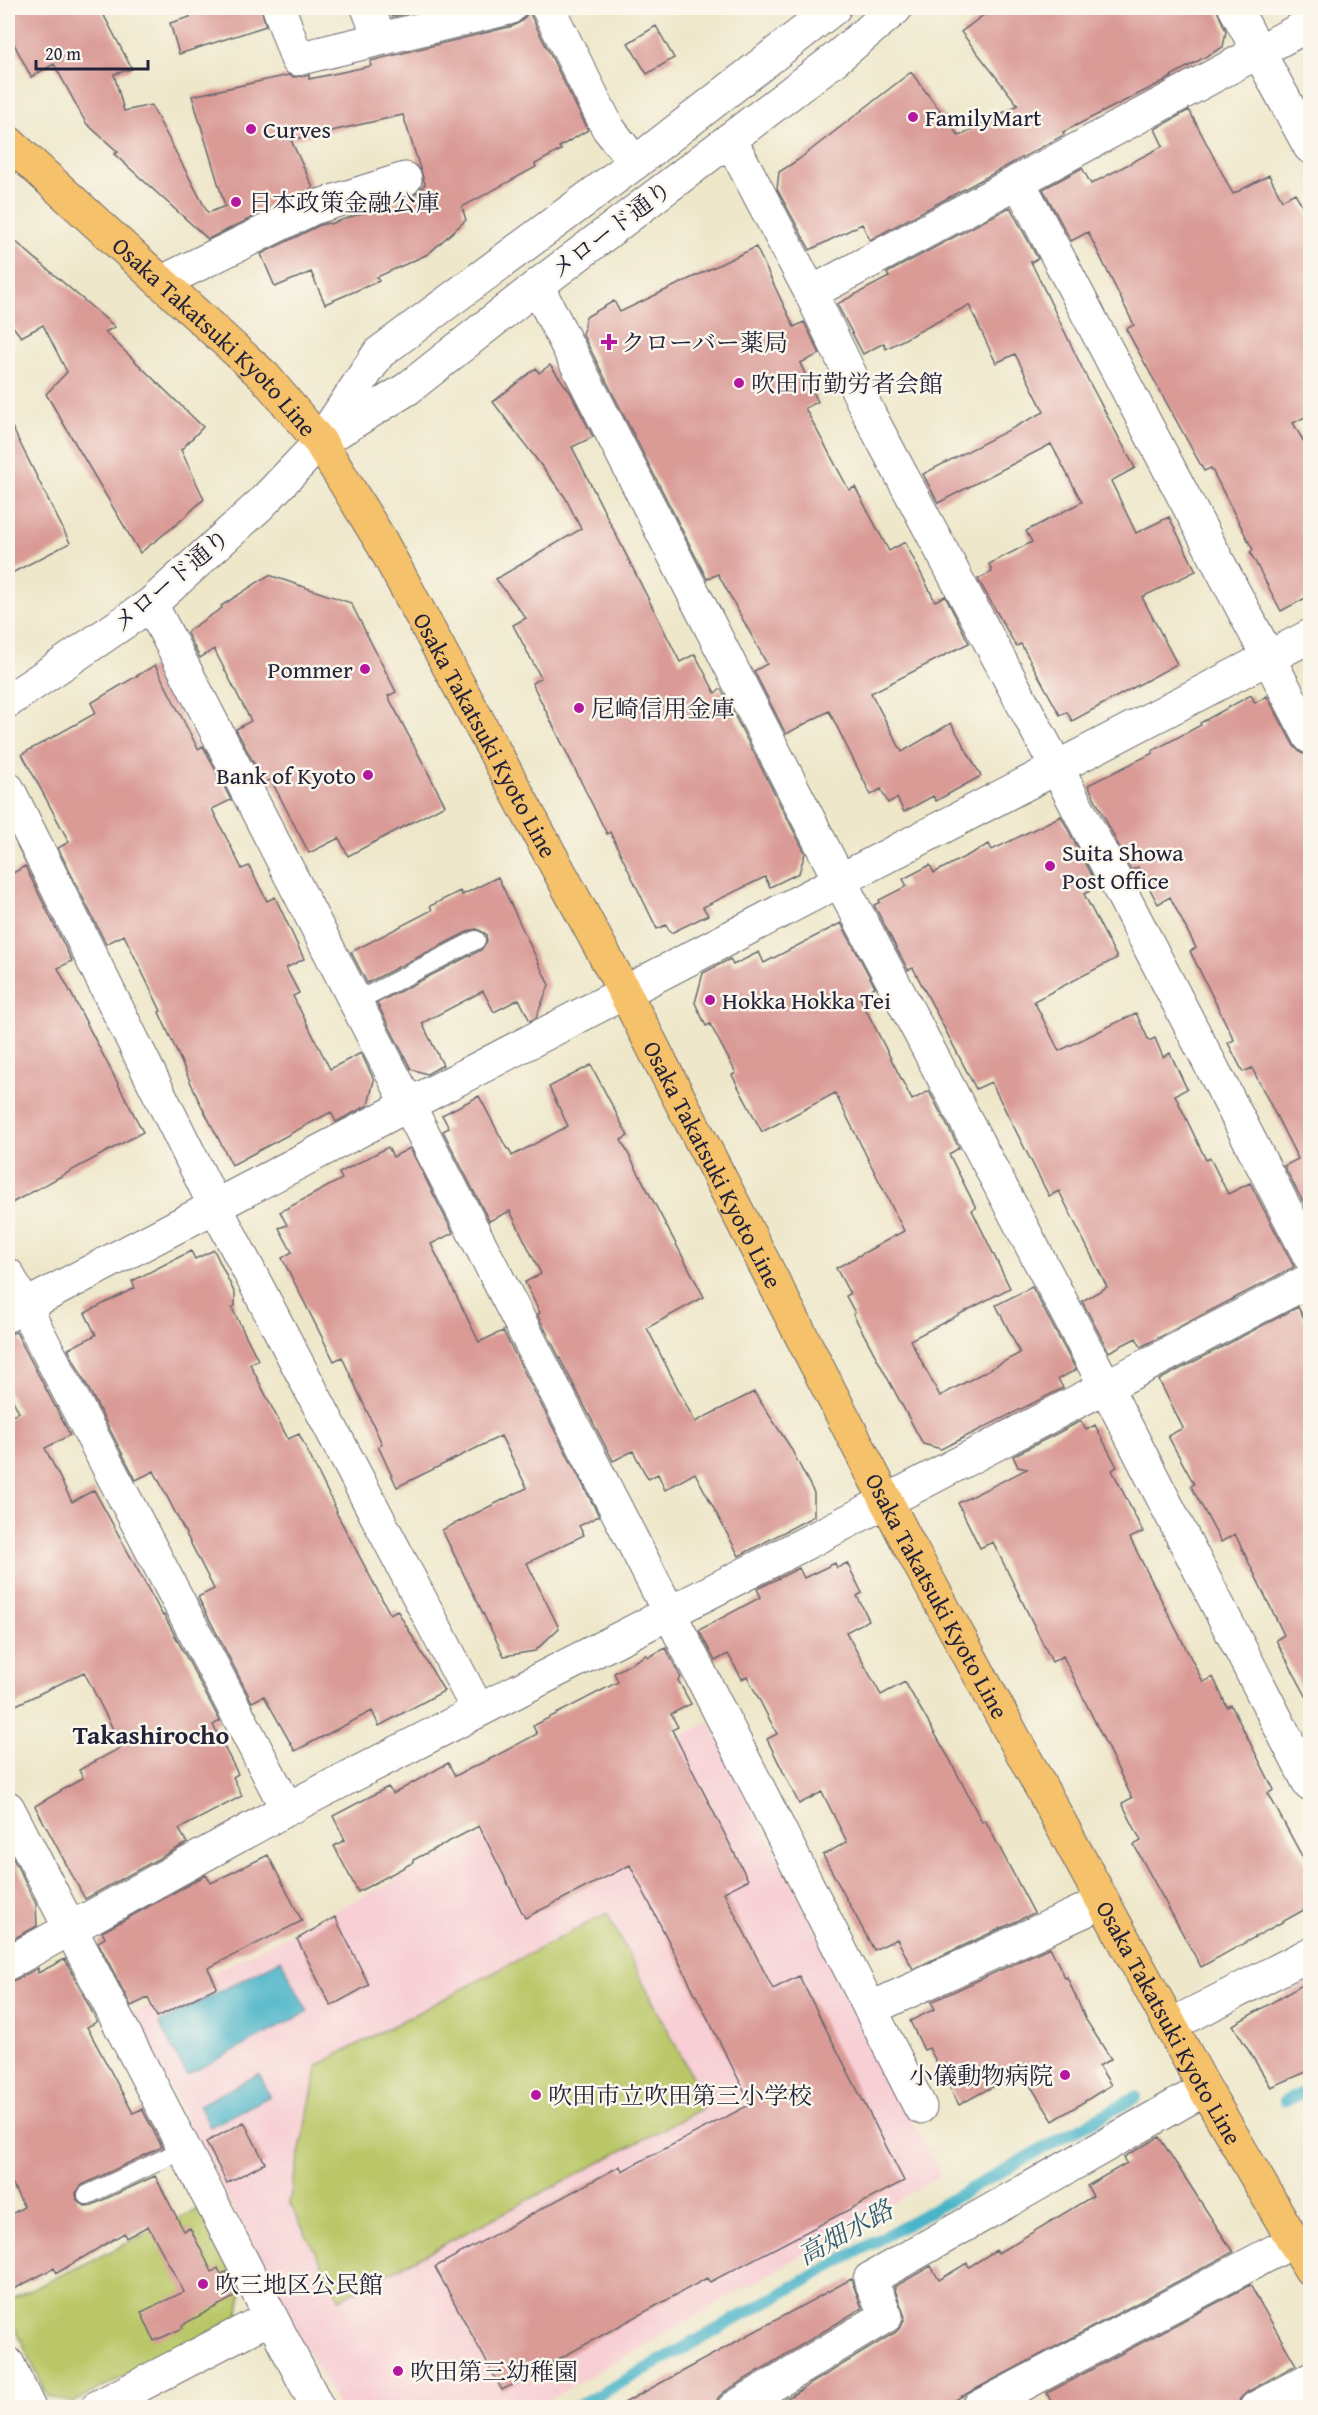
<svg xmlns="http://www.w3.org/2000/svg" width="1318" height="2415" viewBox="0 0 1318 2415" font-family="'Gentium Book Plus','Noto Serif JP',serif">
<rect width="100%" height="100%" fill="#fbf7ec"/>
<filter id="ink" filterUnits="userSpaceOnUse"><feTurbulence type="fractalNoise" baseFrequency=".0167" numOctaves="2"/><feDisplacementMap in="SourceGraphic" scale="12" xChannelSelector="R" yChannelSelector="G"/><feConvolveMatrix kernelMatrix="1 2 1 2 8 2 1 2 1" color-interpolation-filters="sRGB"/></filter>
<filter id="wash" filterUnits="userSpaceOnUse"><feTurbulence type="fractalNoise" baseFrequency=".008" numOctaves="4" result="noise"/><feDisplacementMap in="SourceGraphic" scale="24" xChannelSelector="R" yChannelSelector="G"/><feGaussianBlur stdDeviation="1.35" result="paint"/><feColorMatrix in="noise" values="0 0 0 0 0 0 0 0 0 0 0 0 0 0 0 0 0 1.4 0 .05"/><feComposite in="paint" operator="in"/></filter>
<g filter="url(#wash)">
<rect width="100%" height="100%" fill="#eee7ca"/>
<path fill="#f7cfd4" d="M709,1722L941,2176L536,2407H338L131,2014Z"/>
<path fill="#bac768" stroke="#6e7452" stroke-width="1.5" d="M607,1913L707,2106L340,2299L289,2202L318,2065Z
M200,2208L243,2288L238,2317L72,2403L48,2397L8,2312V2301Z"/>
<path fill="#4ab4c8" stroke="#366b82" stroke-width="1.5" d="M281,1960L308,2012L187,2075L159,2023Z
M259,2074L270,2096L210,2127L199,2105Z"/>
<g fill="none" stroke-linecap="round" stroke-linejoin="round">
<path stroke="#4ab4c8" stroke-width="12" d="M1285,2101L1310,2090
M575,2408L1136,2097"/>
</g>
<g id="blocks">
<path fill="#da9b97" d="M8,8H100L132,69L114,74L124,111L151,105L208,213L225,206L192,96L289,75L293,77L309,75V79L371,66L370,61L513,26L522,21L527,14V8H529L531,16L588,130L559,147L561,150L535,164L536,167L462,207L466,220L428,254L377,277L379,281L325,304L311,272L275,287L261,254L320,225L329,223L330,224L411,197L418,192L425,184L403,115L291,140L313,188L208,239L114,154L118,152L86,123L54,64L31,77L8,32Z
M188,8H261L266,26L179,54L170,23L190,17Z
M388,8H431L392,17Z
M993,8H1216L1226,31L1223,47L1171,76L1172,77L1063,132L1064,135L870,240L862,224L810,250L777,189L779,172L798,160L911,72L959,136L1018,105L961,32Z
M656,26L674,58L647,74L628,43Z
M1189,110L1233,194L1269,175L1282,200L1295,193L1311,221V414L1293,423L1311,454V595L1281,611L1250,552L1253,550L1211,468L1204,471L1126,329L1134,325L1088,232L1071,241L1043,189L1082,168L1091,184L1163,146L1155,129Z
M1010,207L1038,259L1031,262L1033,266L1086,376L1135,468L1111,481L1136,533L1169,517L1196,571L1142,597L1177,664L1072,721L1067,712L1060,715L1021,644L1016,646L978,579L992,572L989,564L1032,542L1026,531L1082,502L1051,444L938,503L923,474L1044,412L1015,354L996,363L969,305L886,349L884,343L863,354L837,304L889,277L887,273Z
M8,235L115,327L105,332L203,427L181,450L204,499L177,524L140,553L46,394L67,372L43,325L21,337L8,320Z
M756,247L794,327L804,322L820,354L800,363L818,402L805,408L849,490L855,487L889,551L905,542L935,601L945,596L969,643L871,693L902,752L951,723L981,776L936,801L933,796L904,812L897,798L888,803L881,789L871,795L829,711L786,734L754,671L767,664L718,574L707,579L583,335L586,317L614,301L620,312Z
M550,365L570,392L593,437L572,447L680,662L695,654L715,693L721,689L805,853L799,873L770,887L765,877L703,907L708,915L671,933L666,925L657,929L610,832L607,834L532,683L541,678L513,625L526,618L496,579L581,529L565,497L493,402L536,368L539,373Z
M8,419L70,543L8,575Z
M269,575L351,603L396,692L388,696L445,805L348,856L339,838L309,853L271,780L264,783L236,729L251,721L214,649L200,658L187,633L189,630L222,608L221,606Z
M155,665L198,749L203,746L231,800L212,809L242,869L249,866L267,901L275,897L304,959L286,968L299,993L293,996L330,1069L361,1053L374,1080L368,1105L336,1122L331,1112L232,1165L198,1099L159,1012L161,1011L124,935L106,944L58,848L69,842L22,754L96,713L91,703Z
M1251,695L1255,703L1267,696L1294,746L1301,753L1311,756V1217L1284,1166L1298,1159L1252,1068L1243,1072L1228,1043L1234,1040L1190,951L1196,948L1170,897L1158,904L1138,867L1131,870L1088,785L1153,753L1152,751L1201,725L1200,723Z
M1061,816L1098,887L1084,894L1117,958L1034,1001L1059,1051L1136,1013L1149,1041L1155,1038L1163,1057L1170,1053L1187,1089L1175,1095L1206,1160L1210,1158L1228,1194L1250,1183L1294,1267L1141,1347L1136,1338L1109,1352L1082,1301L1107,1287L1059,1191L1049,1196L991,1082L976,1089L913,968L908,970L874,905L880,902L879,900L907,886L903,879L930,865L934,873L989,844L992,850Z
M25,866L72,961L58,968L143,1132L8,1205V876Z
M498,877L549,985L536,1018L530,1021L519,999L494,1012L483,991L422,1023L443,1065L427,1074L411,1069L377,1003L481,950L487,941L486,934L477,929L471,930L367,983L351,952L432,910L430,906L460,891L462,895Z
M841,923L875,987L859,996L912,1100L929,1091L959,1148L949,1154L976,1208L972,1210L1010,1288L910,1340L940,1396L1020,1353L996,1305L1032,1287L1076,1370L1058,1379L1063,1388L941,1449L923,1444L853,1314L855,1313L846,1296L850,1294L836,1268L904,1231L835,1093L762,1132L732,1075L736,1073L710,1024L706,1026L695,1003L703,973L730,959L733,965L759,952L764,963Z
M591,1065L628,1136L621,1140L704,1297L647,1328L695,1422L754,1392L789,1445L814,1493V1516L739,1556L695,1473L665,1490L658,1474L648,1479L633,1451L613,1461L537,1314L540,1313L525,1282L541,1274L510,1211L489,1221L443,1131L449,1128L442,1115L479,1096L507,1149H509L512,1156L568,1126L549,1087Z
M388,1147L393,1157L410,1148L453,1233L431,1244L479,1342L503,1331L599,1516L579,1526L584,1535L527,1563L559,1628L535,1651L504,1656L442,1530L527,1488L501,1436L397,1487L378,1446L382,1444L342,1357L334,1361L282,1258L292,1252L279,1228L287,1225L280,1212L342,1179L339,1173Z
M214,1250L235,1294V1306L232,1308L258,1360L250,1364L288,1439L299,1434L337,1511L336,1512L390,1614L397,1610L444,1691L379,1726L372,1711L295,1751L264,1696L252,1702L198,1597L214,1589L154,1471L136,1480L68,1349L96,1335L85,1313L135,1288L132,1281L191,1251L195,1259Z
M1298,1307L1311,1331V1705L1276,1640L1284,1635L1235,1534L1221,1542L1191,1486L1194,1484L1168,1436L1183,1428L1159,1380Z
M16,1332L70,1435L45,1448L72,1502L94,1490L163,1616L164,1615L220,1721L213,1725L238,1774L233,1777L242,1796L179,1829L187,1843L85,1899L35,1806L83,1778L79,1770L122,1747L84,1672L8,1709V1418L19,1412L8,1391V1334Z
M1081,1421L1086,1430L1095,1425L1117,1467L1112,1470L1143,1532L1130,1538L1203,1682L1213,1677L1227,1707L1231,1705L1274,1790L1268,1793L1311,1873V1906L1201,1967L1134,1845L1141,1841L1122,1803L1132,1798L1063,1656L1052,1662L993,1542L980,1548L958,1503L1027,1469L1018,1467L1013,1456Z
M835,1563L837,1568L847,1563L862,1593L857,1596L869,1620L846,1632L881,1695L905,1682L949,1758L982,1822L985,1820L1034,1913L913,1969L897,1939L874,1950L823,1855L847,1842L822,1792L799,1804L767,1739L777,1734L747,1676L742,1679L728,1654L715,1661L699,1630L761,1597L757,1589L799,1568L804,1578Z
M666,1648L681,1678L678,1680L691,1704L671,1714L678,1727L672,1730L748,1880L724,1892L773,1989L799,1976L904,2181L710,2282L707,2278L502,2390L435,2267L620,2166L622,2171L751,2104L630,1865L525,1918L479,1826L413,1860L414,1862L358,1892L334,1846L345,1840L333,1816L388,1787L393,1794L448,1763L455,1776L494,1757L537,1734L533,1726L618,1682L614,1673L646,1655L648,1657Z
M8,1848L36,1904L37,1926L8,1942Z
M268,1855L302,1921L208,1968L217,1987L157,2017L148,1998L131,2006L98,1942L105,1938L102,1932L206,1875L211,1883Z
M335,1917L369,1985L331,2006L297,1939Z
M1050,1947L1065,1978L1067,1977L1086,2020L1111,2059L1099,2066L1111,2085L1053,2121L1021,2071L959,2105L929,2048L924,2050L910,2021L935,2009L931,2002Z
M65,1959L97,2022L87,2027L133,2113L142,2109L162,2147L82,2185L76,2193L77,2200L85,2206L92,2205L155,2176L184,2231L190,2228L212,2272L218,2268L221,2274L227,2272L238,2295L182,2325L183,2328L154,2341L141,2312L184,2292L148,2226L126,2238L124,2233L57,2273L54,2268L8,2292V2216L24,2207L8,2176V1982L17,1979L38,1968V1973Z
M1311,1980V2070L1271,2087L1233,2025Z
M244,2122L265,2163L227,2183L206,2142Z
M1159,2137L1233,2252L940,2408H771L896,2332L902,2325L905,2317L894,2287L931,2266L939,2280L967,2263L969,2267L996,2250L998,2253L1093,2196L1087,2186L1127,2163L1124,2157Z
M851,2279L862,2308L724,2392L718,2398L715,2408H615Z
M1250,2285L1296,2365L1247,2392L1240,2399L1237,2408H1054L1047,2393Z"/>
</g>
</g>
<g filter="url(#ink)">
<use href="#blocks" fill-opacity="0" stroke="#69676d" stroke-width="1.5"/>
<g fill="none" stroke-linecap="round" stroke-linejoin="round">
<g stroke="#69676d" stroke-width="20">
<path id="service" d="M355,1002L476,940
M87,2195L185,2149"/>
</g>
<g stroke="#69676d" stroke-width="35">
<path id="minor" d="M279,8L297,59L509,8
M368,8L380,39
M548,8L608,128L635,163
M1235,8L1310,147
M730,139L811,293L870,416L1057,768L1310,1257
M1018,181L1310,737
M162,282L313,208L405,179
M537,286L840,881L1106,1387L1310,1785
M811,293L1310,24
M151,604L669,1612L920,2107
M8,789L215,1206L478,1710
M8,1275L287,1809
M8,1808L318,2408
M8,1963L287,1809L835,1528L1310,1280
M870,2009L1103,1902
M1171,2025L1310,1954
M8,2364L29,2408
M96,2408L271,2317
M734,2408L886,2316L870,2279L1205,2089
M978,2408L1294,2241
M1256,2408L1310,2379"/>
</g>
<g stroke="#69676d" stroke-width="35">
<path id="tertiary" d="M327,438L407,389L537,286L834,60L896,8
M8,701L151,604L261,504L320,442L379,353L635,163L834,8
M8,1315L408,1105L1310,636"/>
</g>
<g stroke="#69676d" stroke-width="35">
<g id="primary">
<path id="s1" d="M8,142L265,377L320,442L382,543L625,993L909,1545L1205,2089L1310,2269"/>
</g>
</g>
<use href="#service" stroke="#fff" stroke-width="18"/>
<use href="#minor" stroke="#fff" stroke-width="33"/>
<use href="#tertiary" stroke="#fff" stroke-width="33"/>
<use href="#primary" stroke="#f5c16b" stroke-width="33"/>
</g>
</g>
<g fill="#b5179e" stroke="#fbf7ec" stroke-width="2">
<circle cx="913" cy="117" r="6"/>
<circle cx="251" cy="129" r="6"/>
<circle cx="236" cy="202" r="6"/>
<path d="M606 333h6v6h6v6h-6v6h-6v-6h-6v-6h6z"/>
<circle cx="739" cy="383" r="6"/>
<circle cx="365" cy="669" r="6"/>
<circle cx="579" cy="708" r="6"/>
<circle cx="368" cy="775" r="6"/>
<circle cx="1050" cy="866" r="6"/>
<circle cx="710" cy="1000" r="6"/>
<circle cx="1065" cy="2075" r="6"/>
<circle cx="536" cy="2095" r="6"/>
<circle cx="203" cy="2284" r="6"/>
<circle cx="398" cy="2371" r="6"/>
</g>
<g text-anchor="middle" dominant-baseline="central" stroke-width="5" stroke-linejoin="round" paint-order="stroke">
<g font-size="24" fill="#22223b" stroke="#fbf7ec" text-anchor="start">
<text x="925" y="117">FamilyMart</text>
<text x="263" y="129">Curves</text>
<text x="248" y="202">日本政策金融公庫</text>
<text x="621" y="342">クローバー薬局</text>
<text x="751" y="383">吹田市勤労者会館</text>
<text x="353" y="669" text-anchor="end">Pommer</text>
<text x="591" y="708">尼崎信用金庫</text>
<text x="356" y="775" text-anchor="end">Bank of Kyoto</text>
<text x="1062" y="852">Suita Showa<tspan x="1062" dy="28">Post Office</tspan></text>
<text x="722" y="1000">Hokka Hokka Tei</text>
<text x="1053" y="2075" text-anchor="end">小儀動物病院</text>
<text x="548" y="2095">吹田市立吹田第三小学校</text>
<text x="215" y="2284">吹三地区公民館</text>
<text x="410" y="2371">吹田第三幼稚園</text>
</g>
<g font-size="24" fill="#22223b" stroke="#fbf7ec">
<text transform="translate(611 229) rotate(-37)">メロード通り</text>
<text stroke="none"><textPath href="#s1" startOffset="284">Osaka Takatsuki Kyoto Line</textPath></text>
<text transform="translate(171 580) rotate(-40)">メロード通り</text>
<text stroke="none"><textPath href="#s1" startOffset="770">Osaka Takatsuki Kyoto Line</textPath></text>
<text stroke="none"><textPath href="#s1" startOffset="1256">Osaka Takatsuki Kyoto Line</textPath></text>
<text stroke="none"><textPath href="#s1" startOffset="1742">Osaka Takatsuki Kyoto Line</textPath></text>
<text stroke="none"><textPath href="#s1" startOffset="2228">Osaka Takatsuki Kyoto Line</textPath></text>
</g>
<g font-size="26" font-weight="bold" fill="#22223b" stroke="#fbf7ec">
<text x="151" y="1734">Takashirocho</text>
</g>
<g font-size="26" font-style="italic" fill="#325c73" stroke="#fbf7ec">
<text transform="translate(845 2232) rotate(-29)">高畑水路</text>
</g>
</g>
<rect width="1318" height="2415" fill="none" stroke="#fbf7ec" stroke-width="30"/>
<path d="M36 60v9h112v-9" fill="none" stroke="#22223b" stroke-width="3"/>
<text x="45" y="60" font-size="18" fill="#22223b" stroke="#fbf7ec" stroke-width="4.5" paint-order="stroke">20 m</text>
</svg>
